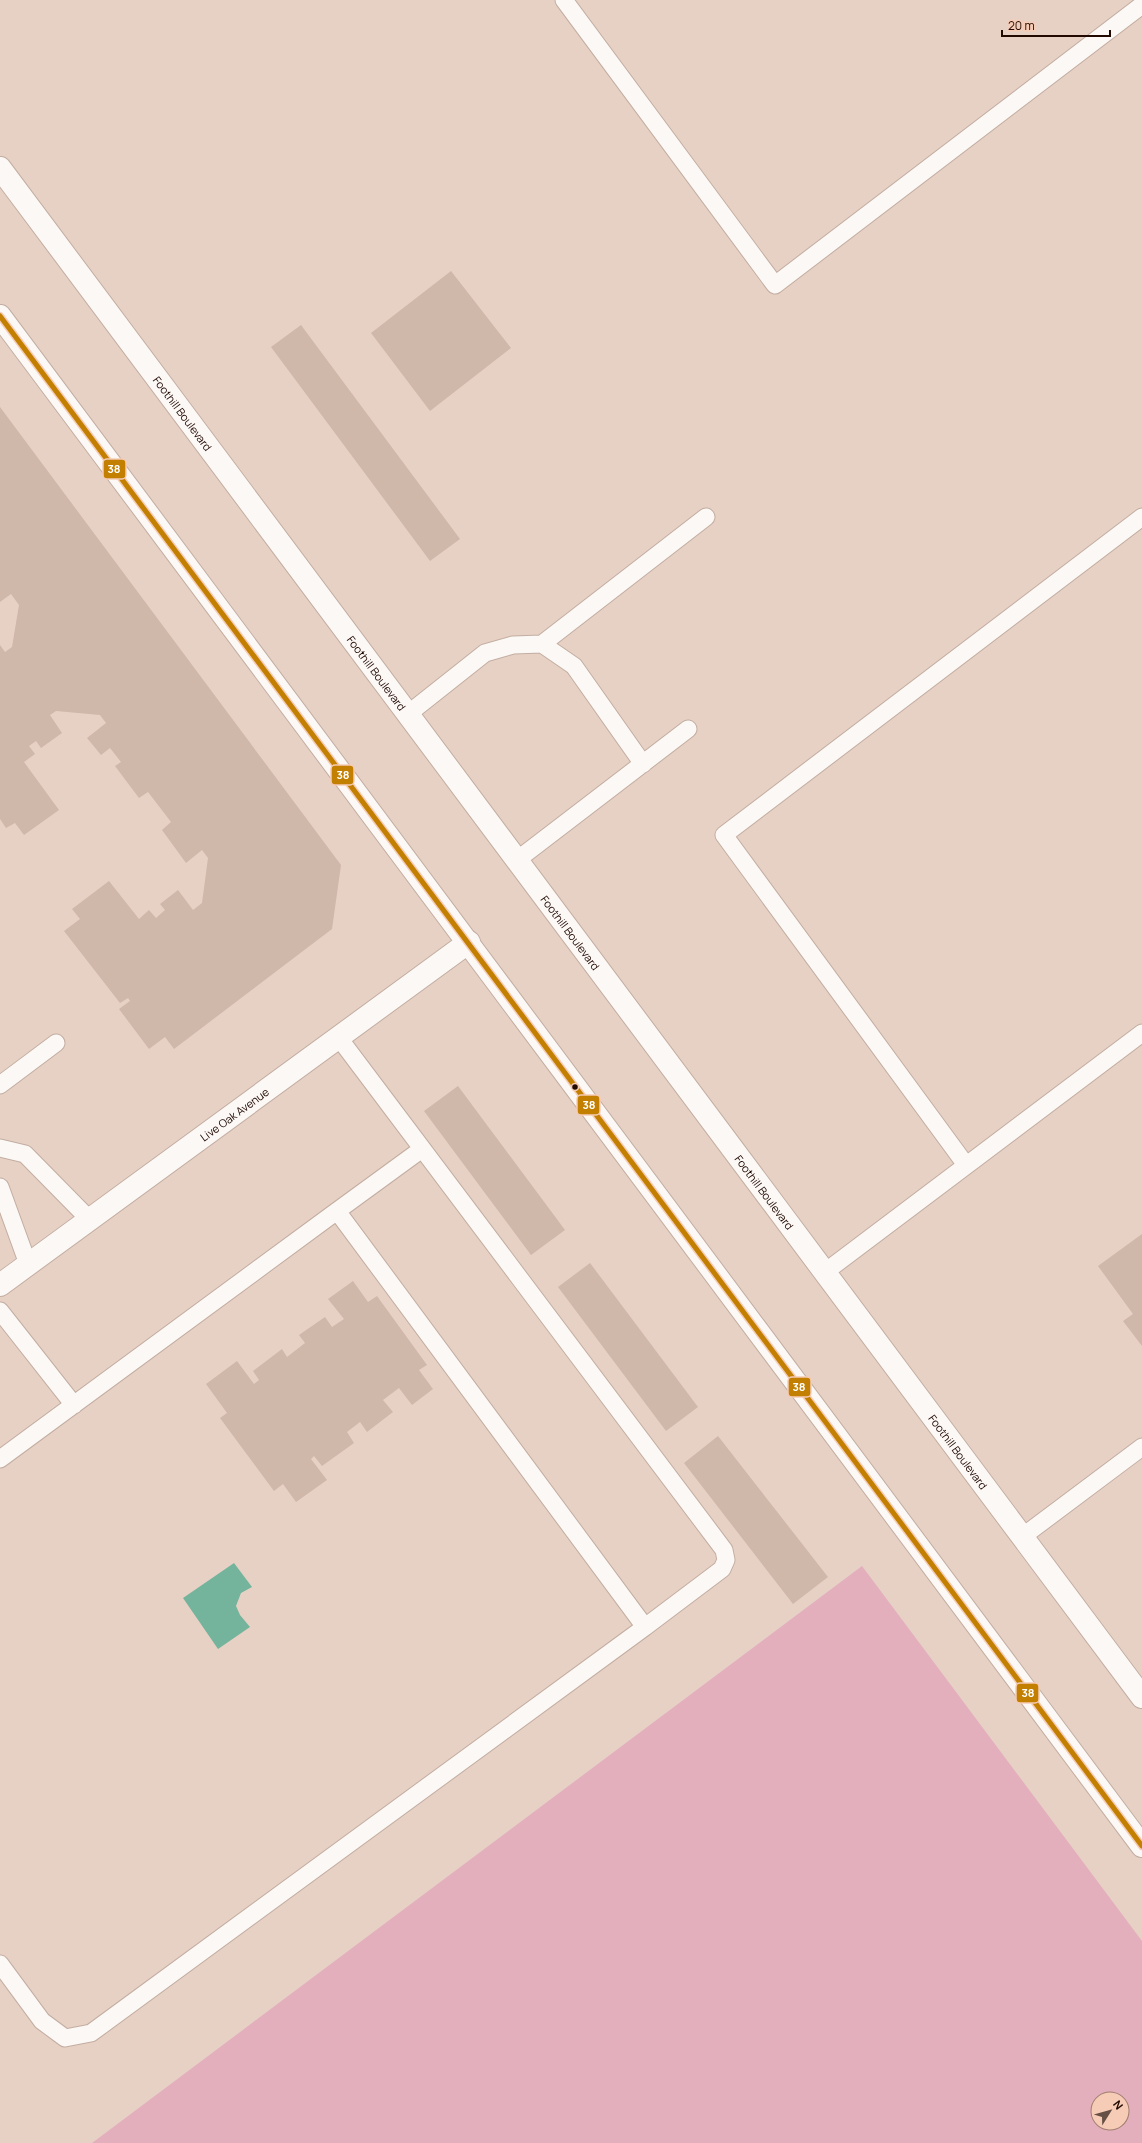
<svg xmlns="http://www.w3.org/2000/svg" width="1142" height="2143" viewBox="0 0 1142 2143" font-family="Manrope,sans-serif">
<rect width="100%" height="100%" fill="#e7d1c5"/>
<path fill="#e3afbd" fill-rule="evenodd" d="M862,1566L1142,1941V2143H92ZM1098,2099H1122V2123H1098Z"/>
<path fill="#75b49c" d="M234,1563L252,1587L241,1593L236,1606L240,1615L250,1627L218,1649L183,1598Z"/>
<path fill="#cfb7aa" d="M451,271L511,348L430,411L371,333Z
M301,325L460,539L430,561L271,347Z
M0,407L341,865L332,929L174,1049L165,1037L149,1049L119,1009L130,1001L128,998L120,1003L64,931L80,919L72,909L109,881L139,919L149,910L156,918L165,910L160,904L178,890L193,910L202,903L208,858L202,850L186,863L162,830L171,822L148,792L139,798L115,766L121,762L110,748L101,755L87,738L106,723L100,715L56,711L50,715L62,733L41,748L36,741L29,746L35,754L24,762L59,810L24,835L15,823L6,828L0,819V645L5,652L12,647L19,605L11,594L0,602Z
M458,1086L565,1230L531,1255L424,1111Z
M1142,1234V1346L1123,1321L1133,1314L1098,1266Z
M590,1263L698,1407L666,1431L558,1287Z
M353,1281L368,1302L377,1296L427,1365L419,1370L433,1389L412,1405L399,1388L383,1400L393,1412L367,1432L360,1422L347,1432L354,1443L322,1466L314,1456L311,1459L327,1480L296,1502L283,1484L274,1491L220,1418L227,1413L206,1384L237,1361L254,1384L259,1380L253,1371L282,1349L287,1357L305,1343L299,1335L325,1317L332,1327L344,1319L328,1299Z
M718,1436L828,1577L793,1604L684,1463Z"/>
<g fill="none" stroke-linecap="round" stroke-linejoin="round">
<g stroke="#c3ada0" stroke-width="19">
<path id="service" d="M564,0L775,285L1142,5
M542,644L706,517
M408,714L485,653L513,645L542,644L574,666L643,764
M517,860L688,729
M339,1038L724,1550L726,1560L722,1569L645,1627
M0,1085L56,1043
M0,1148L25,1154L89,1219
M966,1165L724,835L1142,517
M0,1187L28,1264
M337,1211L422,1149
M825,1272L1142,1033
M0,1311L74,1405
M0,1459L337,1211L645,1627L91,2033L65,2038L42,2021L0,1964
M1022,1537L1142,1447"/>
</g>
<g stroke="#c3ada0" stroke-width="24">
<g id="minor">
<path id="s1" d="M0,1285L469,942"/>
</g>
</g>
<g stroke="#c3ada0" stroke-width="24">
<g id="primary">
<path id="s2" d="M0,168L1142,1697"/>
<path d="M0,316L1142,1846"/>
</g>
</g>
<use href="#service" stroke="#fbf8f6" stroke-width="17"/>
<use href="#minor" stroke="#fbf8f6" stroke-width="22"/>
<use href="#primary" stroke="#fbf8f6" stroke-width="22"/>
<g stroke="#f6ccb6" stroke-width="8">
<path id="bus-1" d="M0,316L1142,1846"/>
</g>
<use href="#bus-1" stroke="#c27f00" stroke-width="5"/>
</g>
<circle fill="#210900" stroke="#f6ccb6" stroke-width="1.5" cx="575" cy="1087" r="3.5"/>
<g text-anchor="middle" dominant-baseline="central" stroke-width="3" stroke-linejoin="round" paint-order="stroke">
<g font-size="11" fill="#210900" stroke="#f6ccb6">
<text stroke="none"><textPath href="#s2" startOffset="306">Foothill Boulevard</textPath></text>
<text stroke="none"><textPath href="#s2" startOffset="630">Foothill Boulevard</textPath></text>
<text stroke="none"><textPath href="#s2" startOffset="954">Foothill Boulevard</textPath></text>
<text stroke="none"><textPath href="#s1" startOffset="290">Live Oak Avenue</textPath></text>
<text stroke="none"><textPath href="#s2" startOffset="1278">Foothill Boulevard</textPath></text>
<text stroke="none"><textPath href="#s2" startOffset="1602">Foothill Boulevard</textPath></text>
</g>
</g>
<g stroke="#f6ccb6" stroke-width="1.5">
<rect x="103" y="459" width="23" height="20" rx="4" fill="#c27f00"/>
<rect x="331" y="765" width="23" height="20" rx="4" fill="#c27f00"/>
<rect x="577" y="1095" width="23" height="20" rx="4" fill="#c27f00"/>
<rect x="788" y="1377" width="23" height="20" rx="4" fill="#c27f00"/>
<rect x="1016" y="1683" width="23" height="20" rx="4" fill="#c27f00"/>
</g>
<g font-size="11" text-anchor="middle" font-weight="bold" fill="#fff">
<text x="114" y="473">38</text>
<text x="343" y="779">38</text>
<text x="589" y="1109">38</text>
<text x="799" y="1391">38</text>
<text x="1028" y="1697">38</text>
</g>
<g transform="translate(1110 2111) rotate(53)"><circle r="19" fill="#f6ccb6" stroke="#a17e6d"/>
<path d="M0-3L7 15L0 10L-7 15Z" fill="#664f45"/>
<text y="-6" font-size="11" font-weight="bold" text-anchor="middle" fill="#210900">N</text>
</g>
<path d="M1002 30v6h108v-6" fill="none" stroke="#210900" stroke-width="2"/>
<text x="1008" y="30" font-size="12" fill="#210900" stroke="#f6ccb6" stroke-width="3" paint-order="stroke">20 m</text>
</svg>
